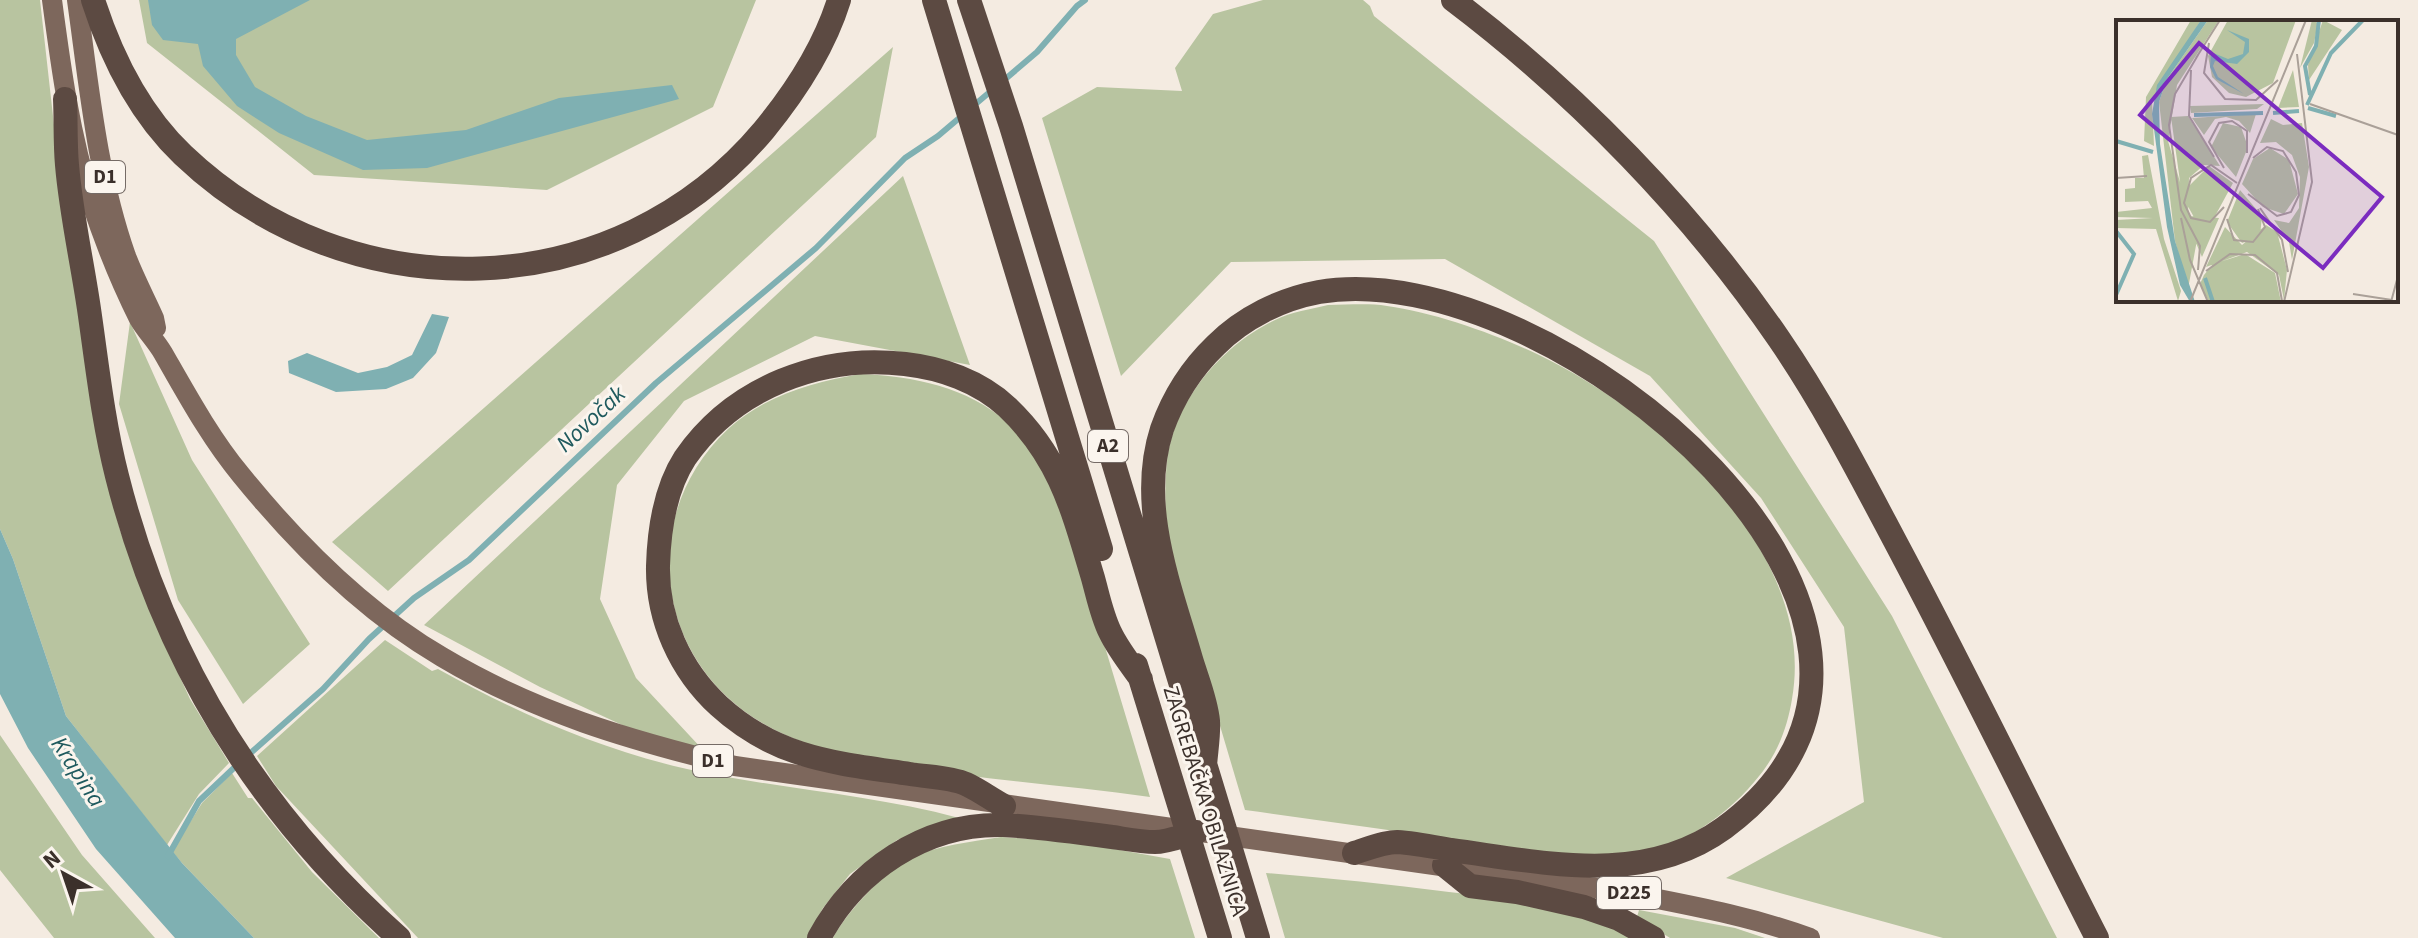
<svg xmlns="http://www.w3.org/2000/svg" width="2418" height="938" viewBox="0 0 2418 938" font-family="'Source Sans 3',sans-serif">
<rect width="100%" height="100%" fill="#f4ebe1"/>
<path fill="#b8c4a0" d="M0,0H40L68,250L104,468L120,530L151,614L190,699L229,763L199,794L167,845L66,716L13,559L0,529Z
M139,0H756L713,107L547,190L314,175L147,43Z
M1263,0H1363L1370,6L1374,16L1654,241L1892,616L2057,938H1943L1726,878L1864,802L1844,627L1761,498L1650,376L1445,259L1231,262L1121,376L1042,118L1097,87L1182,91L1175,68L1213,14Z
M893,47L876,137L388,591L332,542Z
M903,176L970,365L815,336L684,401L617,485L600,599L636,678L703,750L635,731L540,687L424,625Z
M1328,305C1348,305 1368,303 1387,306C1433,312 1495,334 1537,354C1658,412 1818,551 1792,699C1787,730 1776,757 1755,781C1720,823 1670,853 1615,858C1574,861 1525,850 1485,844C1405,832 1325,821 1245,810L1167,547C1166,519 1164,490 1167,461C1174,401 1222,345 1275,320C1291,312 1311,309 1328,305Z
M130,322L192,460L310,644L243,704L178,600L119,404Z
M861,374C913,376 968,387 1008,423C1061,471 1079,561 1099,627C1116,684 1133,740 1150,797C1067,785 984,780 902,766C854,757 807,749 764,724C654,661 636,516 728,429C765,395 814,382 861,374Z
M385,640L432,671L438,669C517,713 599,749 687,769C777,789 870,794 959,818L897,840L850,874L823,908L807,938H418L276,786L257,756Z
M0,735L82,855L155,938H54L0,870Z
M232,773L248,798H252L312,872L379,938H254L182,863L172,851L202,803Z
M1001,837L1075,842L1170,859L1195,938H833C845,914 886,870 910,858C938,845 971,842 1001,837Z
M1266,873C1328,878 1388,884 1449,892C1506,899 1582,907 1631,938H1285Z
M1639,910L1735,928L1765,938H1670L1637,917Z"/>
<path fill="#7fb0b2" d="M148,0H310L236,39V55L255,87L306,116L367,140L466,130L559,98L672,85L679,99L427,168L363,170L279,133L237,106L203,66L198,44L163,40L152,25Z
M432,314L449,317L436,353L413,378L386,389L336,392L289,373L288,361L307,353L358,373L387,367L412,355Z
M0,529L13,559L66,716L182,863L254,938H175L96,849L28,748L0,694Z"/>
<g fill="none" stroke-linecap="round" stroke-linejoin="round">
<path stroke="#7fb0b2" stroke-width="6" d="M1003,81L1037,52L1077,6L1085,0
M972,107L991,91
M246,757L323,689L369,639L414,598L469,560L656,383L816,248L905,158L938,136L964,114
M168,856L199,801L238,764"/>
<path stroke="#7d675c" stroke-width="20" d="M52,0C61,68 70,135 91,201C104,241 120,281 139,319C146,331 156,341 163,353C187,395 211,439 241,475C297,544 365,612 442,657C536,713 629,740 735,766L1617,891C1682,904 1748,915 1810,938
M77,0C89,86 97,174 126,256C134,277 145,298 154,318L156,328"/>
<path stroke="#5c4a42" stroke-width="24" d="M93,0C111,56 140,114 183,155C349,313 615,308 764,130C796,91 824,48 839,0
M934,0L1101,549
M969,0L1011,126L1258,938
M1453,0C1576,93 1692,212 1779,339C1827,409 1865,485 1905,560C1971,685 2033,812 2097,938
M65,99C66,121 65,143 67,165C71,213 82,261 89,309C97,364 103,421 117,476C163,658 258,813 399,938
M1136,665L1220,938
M1205,766C1206,751 1209,735 1208,721C1206,700 1197,679 1191,659C1170,586 1137,506 1162,429C1173,398 1192,368 1216,345C1243,318 1281,299 1319,292C1552,252 2001,625 1724,828C1643,887 1543,862 1451,850C1434,847 1415,843 1397,842C1383,842 1367,849 1354,853
M1004,806C991,799 979,790 966,784C950,777 927,777 910,774C836,763 777,759 719,706C680,670 657,619 658,566C659,530 665,489 685,458C734,387 821,354 905,364C941,368 979,381 1007,407C1060,457 1073,511 1093,578C1098,596 1102,616 1110,632C1118,649 1130,664 1141,679
M1444,865L1470,886L1517,892L1584,907L1619,919L1653,938
M819,938C855,871 924,823 1003,825C1039,827 1076,832 1112,837C1126,839 1141,842 1155,842C1168,842 1184,835 1197,832"/>
</g>
<g text-anchor="middle" dominant-baseline="central" stroke-width="6" stroke-linejoin="round" paint-order="stroke">
<g fill="#fbf5ee" stroke="#756b66" stroke-width="2">
<rect x="85" y="161" width="40" height="32" rx="6"/>
<rect x="1088" y="430" width="40" height="32" rx="6"/>
<rect x="693" y="745" width="40" height="32" rx="6"/>
<rect x="1597" y="877" width="64" height="32" rx="6"/>
</g>
<g font-size="20" font-weight="bold" fill="#3b302b">
<text x="105" y="177">D1</text>
<text x="1108" y="446">A2</text>
<text x="713" y="761">D1</text>
<text x="1629" y="893">D225</text>
</g>
<g font-size="22" fill="#3b302b" stroke="#fbf5ee">
<text transform="translate(1205 801) rotate(73)">ZAGREBAČKA OBILAZNICA</text>
</g>
<g font-size="24" font-style="italic" fill="#1f5a5e" stroke="#fbf5ee">
<text transform="translate(591 419) rotate(-43)">Novočak</text>
<text transform="translate(78 772) rotate(57)">Krapina</text>
</g>
</g>
<g transform="translate(2116 20)">
<rect width="282" height="282" fill="#f4ebe1"/>
<path d="M75,0H85L36,80L38,126L28,121L30,77ZM92,0H103L61,65L52,121L81,220L72,269L59,221L43,82L51,59ZM112,0H180L157,63L130,77L113,73L96,57L92,36ZM196,0L202,3L198,23L184,48ZM207,0L226,10L193,60L192,45ZM177,50L183,87L162,88ZM148,84L141,89L75,93L74,86ZM140,94L134,113L123,101L110,97L99,99L88,115L76,98ZM72,96L104,146L88,145L73,158L72,196L103,198L86,237L69,197L55,97ZM155,99L167,105L186,103L193,147L176,240L173,222L158,200L173,203L183,188L184,157L176,135L160,122L144,123ZM107,103L125,107L132,127L120,157L95,127ZM154,128L173,140L182,174L168,194L147,187L126,164L137,139ZM32,135L48,219L65,271L62,281L40,209L0,208V200L37,198L0,197V192L36,188L32,181L9,182V169L19,168V158H28L26,136ZM93,146L117,163L98,198L79,199L69,181L72,167ZM124,170L146,196L144,216L126,223L111,202ZM150,205L161,212L171,250L168,280L163,255L131,232L90,247L109,207L126,225ZM129,234L159,253L165,282H93L84,264L88,255L97,244Z" fill="#b8c4a0"/>
<path d="M85,0H92L51,59L43,82L44,124L59,221L79,282H74L64,265L51,207L36,94L41,65ZM111,10L133,19V32L121,44L99,41L97,46L102,57L128,74L100,59L94,47L95,32L112,39L127,34L129,22Z" fill="#7fb0b2"/>
<path fill="none" stroke="#7fb0b2" stroke-width="4" d="M194,75L189,46L200,26L203,0M191,85L215,33L247,0M192,88L220,96M157,93L183,91M78,95L147,93M0,121L37,132M0,211L18,234L0,275M89,258L97,282"/>
<path fill="none" stroke="#aaa098" stroke-width="2" d="M93,23L88,53L109,79L140,80L162,60M80,38L104,0M75,50L73,96L98,137M194,84L282,115M108,148L93,122L103,103L116,101L131,111V133M0,158L31,156M132,174L161,196L175,192L183,175L180,152L167,131L151,127L137,138M108,187L94,202L75,198L68,183L75,158L95,145L121,163M144,188L166,220L172,252M65,198L74,240L92,282M111,199L118,220L137,222L149,207L142,189M82,250L84,226L65,190L53,105L59,74L82,35M90,251L114,234L139,235L161,253L166,281M237,274L276,280M74,282L190,0M168,282L196,162L181,34M275,282L282,256"/>
<path fill="#7b2cbf" fill-opacity="0.15" stroke="#7b2cbf" stroke-width="4" d="M83,23L266,177L207,248L24,95Z"/>
<rect width="282" height="282" fill="none" stroke="#3b302b" stroke-width="4"/>
</g>
<g transform="translate(64 874) rotate(320)" stroke="#fbf5ee" stroke-width="6" paint-order="stroke">
<path d="M0-6L14 30L0 20L-14 30Z" fill="#3b302b"/>
<text y="-12" font-size="22" font-weight="bold" text-anchor="middle" fill="#3b302b">N</text>
</g>
</svg>
